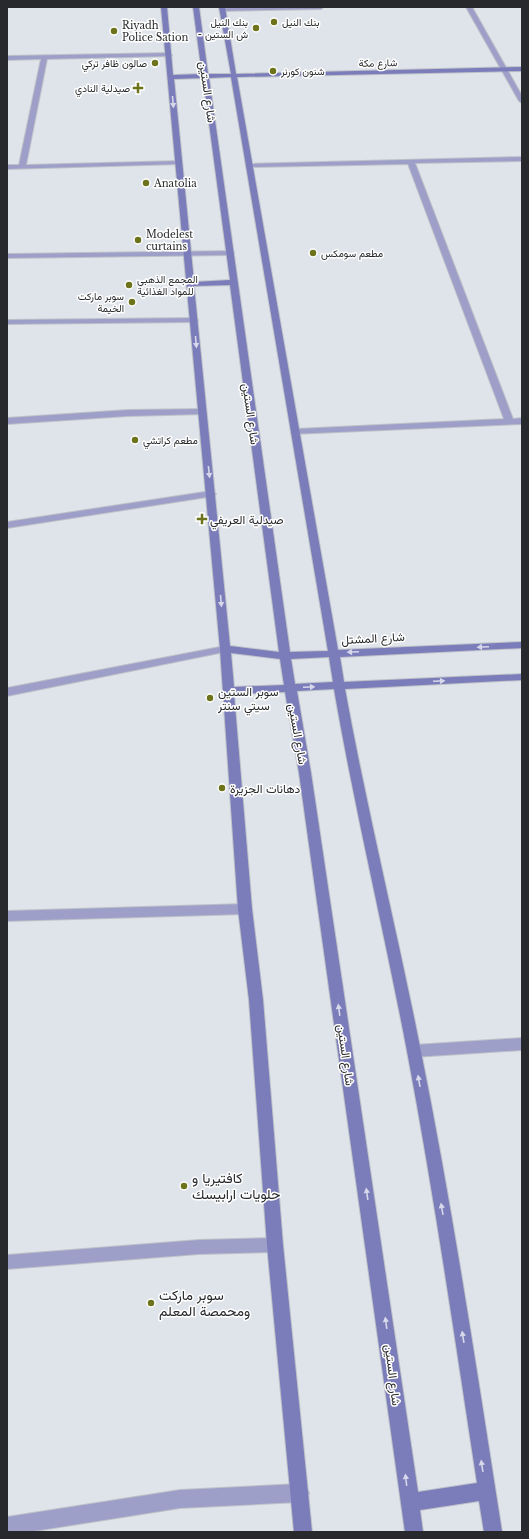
<svg xmlns="http://www.w3.org/2000/svg" width="529" height="1539" viewBox="0 0 529 1539" font-family="'Libre Baskerville',Vazirmatn,serif">
<rect width="100%" height="100%" fill="#dfe4ea"/>
<g fill="none" stroke-linecap="round" stroke-linejoin="round">
<g stroke="#bec2c8" stroke-width="2">
<path id="street" d="M324,7L321,9L222,11L219,9L241,7Z
M466,7H472L522,96V103L519,101Z
M169,53L172,55L171,56L47,59L26,165L179,161L181,162V164L7,169V165H19L41,59L7,60V56Z
M522,157V161L415,163L513,419L522,418V424L293,434L291,432L296,429L504,419L408,164L249,167L246,165L247,164Z
M233,251L234,253L230,255L7,258V254Z
M194,318L198,320L197,322L7,324V320Z
M203,409L206,410V414L128,416L7,424V418L128,410Z
M211,491L216,494L214,496L7,528V522Z
M225,646L230,649L229,651L7,696V688Z
M245,904L250,906L252,909L250,912L245,914L7,921V911Z
M522,1038V1050L414,1057L409,1055L407,1051L409,1047L414,1045Z
M275,1238L281,1240L283,1245L281,1250L275,1252L199,1254L7,1269V1255L199,1240Z
M300,1484L306,1487L309,1493L306,1499L300,1502L180,1508L28,1532H7V1517L180,1490Z"/>
</g>
<g stroke="#bec2c8" stroke-width="2">
<path id="secondary" d="M161,7H167L173,75L202,74L193,7H199L208,74H231L219,7H225L236,74L522,67V71L237,77L338,650L522,642V648L340,657L344,682L522,674V680L345,689C367,811 397,930 421,1052C453,1211 477,1372 502,1532H484L479,1501L420,1510L423,1532H405L299,773L285,692L234,694L252,909L263,1000L283,1245L312,1532H294L267,1245L249,1000L238,909L220,649ZM231,77L328,651L290,652L209,78ZM203,78L230,280L194,282L174,79ZM230,285L279,652L230,646L194,286ZM231,653L280,659L284,685L234,687ZM329,657L333,682L295,684L291,659ZM334,689C355,811 384,930 407,1051C434,1194 455,1339 477,1483L418,1492L311,773L297,691Z"/>
</g>
<use href="#street" fill="#9d9fc9" fill-rule="evenodd"/>
<use href="#secondary" fill="#7b7cba" fill-rule="evenodd"/>
</g>
<defs><path id="oneway-solid" d="M-6-.8H1V-3.2L6.5 0L1 3.2V.8H-6Z"/></defs>
<g fill="#d7d8ea">
<use href="#oneway-solid" transform="translate(173 102) rotate(85)"/>
<use href="#oneway-solid" transform="translate(196 342) rotate(85)"/>
<use href="#oneway-solid" transform="translate(209 472) rotate(84)"/>
<use href="#oneway-solid" transform="translate(221 601) rotate(85)"/>
<use href="#oneway-solid" transform="translate(483 647) rotate(177)"/>
<use href="#oneway-solid" transform="translate(353 652) rotate(177)"/>
<use href="#oneway-solid" transform="translate(439 681) rotate(-3)"/>
<use href="#oneway-solid" transform="translate(309 687) rotate(-3)"/>
<use href="#oneway-solid" transform="translate(339 1010) rotate(-98)"/>
<use href="#oneway-solid" transform="translate(419 1081) rotate(-100)"/>
<use href="#oneway-solid" transform="translate(367 1194) rotate(-98)"/>
<use href="#oneway-solid" transform="translate(442 1209) rotate(-100)"/>
<use href="#oneway-solid" transform="translate(386 1323) rotate(-98)"/>
<use href="#oneway-solid" transform="translate(463 1337) rotate(-99)"/>
<use href="#oneway-solid" transform="translate(482 1466) rotate(-99)"/>
<use href="#oneway-solid" transform="translate(406 1480) rotate(-97)"/>
</g>
<g fill="#6d731b" stroke="#fff" stroke-width="1.5">
<circle cx="274" cy="22" r="4"/>
<circle cx="256" cy="28" r="4"/>
<circle cx="114" cy="31" r="4"/>
<circle cx="155" cy="63" r="4"/>
<circle cx="273" cy="71" r="4"/>
<path d="M136 82h4v4h4v4h-4v4h-4v-4h-4v-4h4z"/>
<circle cx="146" cy="183" r="4"/>
<circle cx="138" cy="240" r="4"/>
<circle cx="313" cy="253" r="4"/>
<circle cx="129" cy="285" r="4"/>
<circle cx="132" cy="302" r="4"/>
<circle cx="135" cy="440" r="4"/>
<path d="M200 513h4v4h4v4h-4v4h-4v-4h-4v-4h4z"/>
<circle cx="210" cy="698" r="4"/>
<circle cx="222" cy="788" r="4"/>
<circle cx="184" cy="1186" r="4"/>
<circle cx="151" cy="1303" r="4"/>
</g>
<g text-anchor="middle" dominant-baseline="central" stroke-width="3" stroke-linejoin="round" paint-order="stroke">
<g font-size="10" fill="#28292c" stroke="#fff" text-anchor="start">
<text x="248" y="22" text-anchor="end">بنك النيل<tspan x="248" dy="12">- ش الستين</tspan></text>
<text x="282" y="22">بنك النيل</text>
<text x="122" y="25">Riyadh<tspan x="122" dy="12">Police Sation</tspan></text>
<text x="147" y="63" text-anchor="end">صالون ظافر تركي</text>
<text x="281" y="71">شنون كورنر</text>
<text x="130" y="88" text-anchor="end">صيدلية النادي</text>
<text x="154" y="183">Anatolia</text>
<text x="146" y="234">Modelest<tspan x="146" dy="12">curtains</tspan></text>
<text x="321" y="253">مطعم سومكس</text>
<text x="137" y="279">المجمع الذهبي<tspan x="137" dy="12">للمواد الغذائية</tspan></text>
<text x="124" y="296" text-anchor="end">سوبر ماركت<tspan x="124" dy="12">الخيمة</tspan></text>
<text x="143" y="440">مطعم كراتشي</text>
</g>
<g font-size="10" fill="#28292c" stroke="#fff">
<text transform="translate(378 63) rotate(-1)">شارع مكة</text>
</g>
<g font-size="12" fill="#28292c" stroke="#fff">
<text transform="translate(208 92) rotate(82)">شارع الستين</text>
<text transform="translate(251 414) rotate(82)">شارع الستين</text>
<text transform="translate(373 638) rotate(-3)">شارع المشتل</text>
<text transform="translate(298 734) rotate(80)">شارع الستين</text>
<text transform="translate(346 1055) rotate(82)">شارع الستين</text>
<text transform="translate(393 1375) rotate(83)">شارع الستين</text>
</g>
<g font-size="12" fill="#28292c" stroke="#fff" text-anchor="start">
<text x="210" y="519">صيدلية العريفي</text>
<text x="218" y="691">سوبر الستين<tspan x="218" dy="14">سيتي سنتر</tspan></text>
<text x="230" y="788">دهانات الجزيرة</text>
</g>
<g font-size="14" fill="#28292c" stroke="#fff" text-anchor="start">
<text x="192" y="1178">كافتيريا و<tspan x="192" dy="16">حلويات ارابيسك</tspan></text>
<text x="159" y="1295">سوبر ماركت<tspan x="159" dy="16">ومحمصة المعلم</tspan></text>
</g>
</g>
<rect width="529" height="1539" fill="none" stroke="#28292c" stroke-width="16"/>
</svg>
